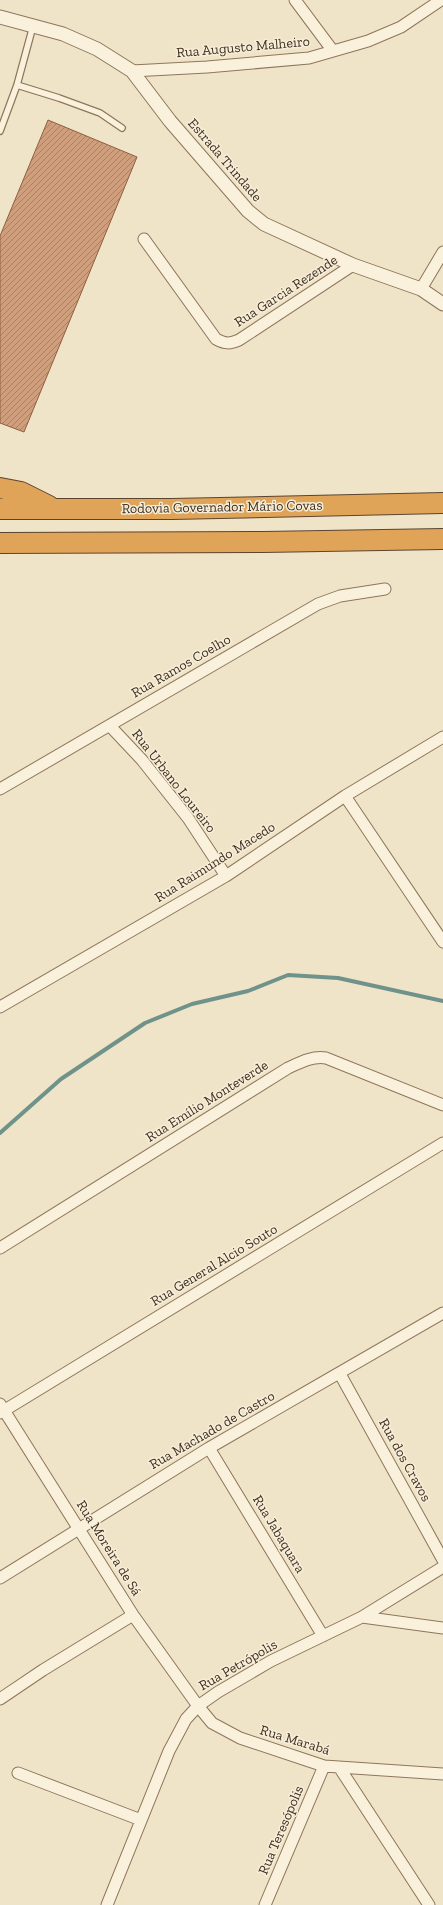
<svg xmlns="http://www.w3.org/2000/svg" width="443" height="1905" viewBox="0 0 443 1905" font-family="'Zilla Slab',serif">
<defs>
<pattern id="building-hatch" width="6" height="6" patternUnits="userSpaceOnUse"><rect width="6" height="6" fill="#cf9f7d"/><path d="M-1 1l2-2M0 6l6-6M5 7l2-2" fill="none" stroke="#a98266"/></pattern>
</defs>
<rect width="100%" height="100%" fill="#f0e4c8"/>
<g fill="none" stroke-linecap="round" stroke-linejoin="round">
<path stroke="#6f938a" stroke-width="4" d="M0,1133L61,1079L145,1023L192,1004L248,991L288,975L338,978L443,1001"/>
</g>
<path fill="url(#building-hatch)" stroke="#8d5f41" d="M48,120L137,157L24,432L0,423V236Z"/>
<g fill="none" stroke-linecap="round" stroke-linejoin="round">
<g stroke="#8d765c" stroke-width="8">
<path id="service" d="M17,85L59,98L100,113L122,128
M0,131L17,85L33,26"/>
</g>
<g stroke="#8d765c" stroke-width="13">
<path id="minor" d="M295,0L333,51
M132,71L207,67L309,58L368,41L401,27L441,0
M144,239L216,339C225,344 230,344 239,340L353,265
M421,289L443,252
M110,726L142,760L188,818L226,876
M0,789L318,604L340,596L385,589
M345,796L443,942
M0,1007L226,876L345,796L443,737
M0,1248L288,1068C301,1062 312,1056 326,1058L443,1105
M340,1374L443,1560
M0,1404L133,1615L198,1706L212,1723L240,1738L324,1766L443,1774
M0,1413L443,1143
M209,1448L323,1636
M0,1578L209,1448L443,1313
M362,1617L443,1628
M0,1699L43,1670L133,1615
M339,1767L429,1905
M18,1773L141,1820
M107,1905L169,1751L186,1719L198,1706L218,1692L271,1661L362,1617L443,1567
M265,1905L324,1766"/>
</g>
<g stroke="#8d765c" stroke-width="15">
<path id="tertiary" d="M0,17L63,34L97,49L132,71L170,121L248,211L264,224L353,265L421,289L443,304"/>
</g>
<g stroke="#5b4430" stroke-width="22">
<path id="motorway" d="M0,488L21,492L49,506
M0,509H172L443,503
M0,543L263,542L443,539"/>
</g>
<use href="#service" stroke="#faf1dc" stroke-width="5.5"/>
<use href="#minor" stroke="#faf1dc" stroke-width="11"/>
<use href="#tertiary" stroke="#faf1dc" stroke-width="13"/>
<use href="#motorway" stroke="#e0a458" stroke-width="20"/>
</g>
<g text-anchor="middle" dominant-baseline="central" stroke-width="3" stroke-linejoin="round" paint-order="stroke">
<g font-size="14" fill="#3d2e20" stroke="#f7eed8">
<text transform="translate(243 47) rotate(-5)">Rua Augusto Malheiro</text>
<text transform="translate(225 160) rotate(49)">Estrada Trindade</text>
<text transform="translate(286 291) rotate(-33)">Rua Garcia Rezende</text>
<text transform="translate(222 507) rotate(-1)">Rodovia Governador Mário Covas</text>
<text transform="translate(181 666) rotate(-30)">Rua Ramos Coelho</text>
<text transform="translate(174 781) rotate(52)">Rua Urbano Loureiro</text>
<text transform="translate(215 862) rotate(-32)">Rua Raimundo Macedo</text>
<text transform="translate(207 1101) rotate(-32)">Rua Emílio Monteverde</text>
<text transform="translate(214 1265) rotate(-31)">Rua General Alcio Souto</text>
<text transform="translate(212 1430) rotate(-30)">Rua Machado de Castro</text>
<text transform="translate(405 1460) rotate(61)">Rua dos Cravos</text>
<text transform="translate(279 1534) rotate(59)">Rua Jabaquara</text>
<text transform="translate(109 1548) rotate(58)">Rua Moreira de Sá</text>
<text transform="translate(238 1665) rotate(-30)">Rua Petrópolis</text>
<text transform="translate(295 1740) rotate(17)">Rua Marabá</text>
<text transform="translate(281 1830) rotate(-67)">Rua Teresópolis</text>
</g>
</g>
</svg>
